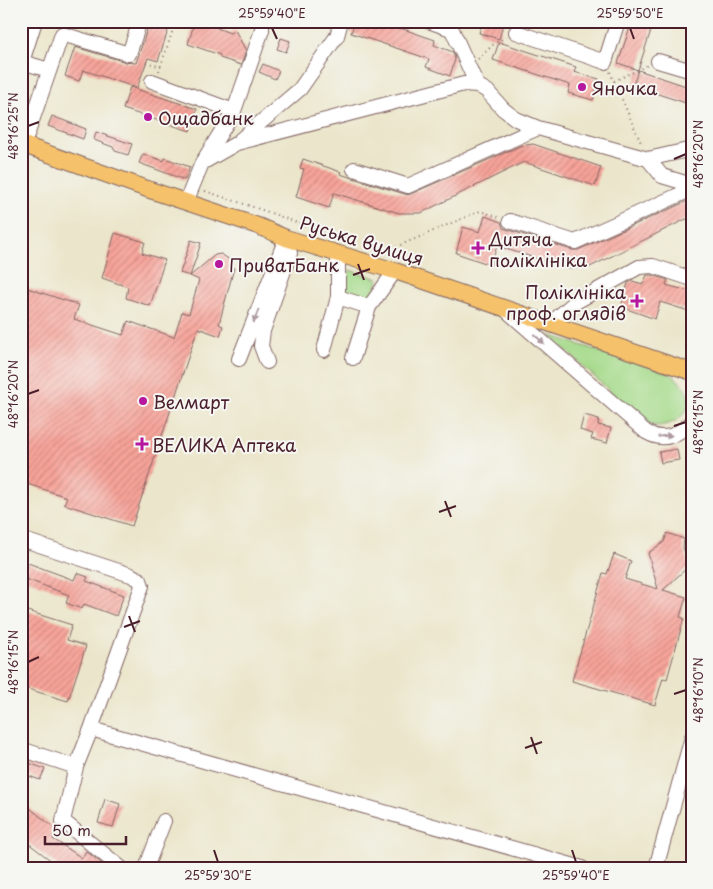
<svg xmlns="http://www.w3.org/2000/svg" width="713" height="889" viewBox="0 0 713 889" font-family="'Playpen Sans',sans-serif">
<defs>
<pattern id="building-hatch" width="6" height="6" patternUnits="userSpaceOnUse" patternTransform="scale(1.25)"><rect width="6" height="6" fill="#f8a49a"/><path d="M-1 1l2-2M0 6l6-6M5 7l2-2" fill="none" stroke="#cb857e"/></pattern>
</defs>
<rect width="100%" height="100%" fill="#f6f6f2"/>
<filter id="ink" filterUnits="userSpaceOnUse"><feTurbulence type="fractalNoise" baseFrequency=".02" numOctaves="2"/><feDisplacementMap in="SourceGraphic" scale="10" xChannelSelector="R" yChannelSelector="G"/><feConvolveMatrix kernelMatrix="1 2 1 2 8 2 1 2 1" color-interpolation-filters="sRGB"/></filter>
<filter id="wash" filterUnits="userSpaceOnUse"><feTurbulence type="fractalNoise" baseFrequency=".0096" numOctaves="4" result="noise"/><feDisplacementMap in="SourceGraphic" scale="20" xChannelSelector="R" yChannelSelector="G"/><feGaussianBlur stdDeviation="1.12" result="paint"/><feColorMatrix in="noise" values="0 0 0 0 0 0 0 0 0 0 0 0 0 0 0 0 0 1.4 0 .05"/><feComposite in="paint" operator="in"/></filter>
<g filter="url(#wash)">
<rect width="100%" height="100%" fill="#ebe6cb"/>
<path fill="#a5da8a" stroke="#787c5a" d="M350,270L379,279L370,301L344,291Z
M549,335L671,374C691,389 698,410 671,423C665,425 658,427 652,425C647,424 643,419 638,417Z"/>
<g id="blocks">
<path fill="url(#building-hatch)" d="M150,21H171L158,61L148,58L137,88L83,70L79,81L65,76L75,47L126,62L136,63Z
M195,21H220L217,28L230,33L235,30L246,51L241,65L220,58V55L188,44Z
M355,21H380L435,40L434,45L453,52L455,59L450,76L426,67L429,59L351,33Z
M483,21H504L499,39L479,33Z
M632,21H654L638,70L618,63Z
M281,38L290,41L286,52L277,49Z
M499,42L576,67L574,72L599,79L593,100L568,93L570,85L493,60Z
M263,64L279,71L275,79L259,72Z
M638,70L692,88V105L633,86Z
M130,87L197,109L190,131L123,109Z
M52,116L86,129L83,139L48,126Z
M96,132L132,144L128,155L115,151L113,147L94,140Z
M533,144L601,167L595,186L524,162L421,213H399L334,193L329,208L296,197L304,169L300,168L303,159L341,172L340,174L408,195L520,146Z
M143,154L164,161L165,158L190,167L185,180L139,163Z
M692,199V221L686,219L588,268H566L497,246L491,265L456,253L463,227L480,232L485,216L501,222L503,228L572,250H578Z
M115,233L145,242L142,253L165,260L150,306L126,298L128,287L102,278Z
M191,240L201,243L190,276L180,273Z
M221,254L230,260L231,266L234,268L219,324L223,326L220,336L198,328L132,526L64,504L67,497L21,482V286L79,305L74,319L123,335L128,321L174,337L182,312L189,314L199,280L190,276L215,255Z
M647,275H652L668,280L666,285L692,292V312L660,302L655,319L621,307L628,283L632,281L643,284Z
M584,415L599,419L598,425L611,428L607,443L591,439L593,434L580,430Z
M677,449L679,460L661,463L659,452Z
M667,533L684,539L683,547L689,566L663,590L686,597L680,617L684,618L667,679L663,678L655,705L572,681L603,573L607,574L614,554L631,561L625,579L658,589L648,553L664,542Z
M28,563L74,580L77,573L88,577L86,581L124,595L116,616L84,604L82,609L66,603L69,595L23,578Z
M21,609L72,625L67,640L86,646L68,701L21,687Z
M21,760L45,769L40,780L21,773Z
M105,799L120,804L113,827L98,823Z
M21,801L57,830L53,839L82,858L86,851L107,868H61L28,843L21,859Z"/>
</g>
</g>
<g filter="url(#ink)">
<use href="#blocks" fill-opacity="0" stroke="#826563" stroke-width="1"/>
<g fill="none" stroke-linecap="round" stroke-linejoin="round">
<g stroke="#826563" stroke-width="16">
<path id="minor" d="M35,21L22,62L49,70
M428,21L451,29
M448,21L477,85
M516,32L605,62L618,21
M658,61L692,71
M152,81L234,111
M240,140L300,89L337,36L341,21
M24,144L62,34L129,54L140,21
M648,159L692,149
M202,163L237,143L464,84L477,85L487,91L503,109L516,119L538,128L648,159L662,176L692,185
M354,169L408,186L538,128
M186,202L202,163L234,111L262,30V21
M510,221L575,242L692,189
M338,297L369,307
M507,311L646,432C665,443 677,435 692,422
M550,324L574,303L639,267L653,266L692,279
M324,350L338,297V253
M353,358L369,307L395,271
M239,359L286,238
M267,362L261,346L263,331L290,253
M21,539L131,575L140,580L142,586L91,729
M21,749L76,767L91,729L582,868
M76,767L63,821L121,868
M146,868L164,821
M656,868L692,737"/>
</g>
<g stroke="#826563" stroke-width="18">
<path id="major" d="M21,144L150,190L258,226L286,238L395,271L692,372"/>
</g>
<path stroke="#826563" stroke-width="2" stroke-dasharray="1 4" stroke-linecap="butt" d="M478,59L495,43L506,37
M146,62L161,67
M159,71L176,21
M610,72L642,145
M614,81L648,65
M205,191L274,214L339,239
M382,253L480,211L498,217"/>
<use href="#minor" stroke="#fff" stroke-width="14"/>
<use href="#major" stroke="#f5c16b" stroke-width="16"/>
</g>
<defs><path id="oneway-solid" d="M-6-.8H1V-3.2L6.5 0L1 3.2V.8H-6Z" transform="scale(1.25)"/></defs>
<g fill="#ae9aa0">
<use href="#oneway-solid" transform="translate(256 316) rotate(111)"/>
<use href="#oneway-solid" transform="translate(539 339) rotate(42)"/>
<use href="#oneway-solid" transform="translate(665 436) rotate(-6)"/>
</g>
</g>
<path fill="none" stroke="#4a1f2b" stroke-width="2" d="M272,28L277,39M630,28L634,39M28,126L39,122M674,159L686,154M358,264L364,280M353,275L370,269M28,394L39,390M674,426L686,422M445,501L451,517M439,512L456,506M129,616L135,632M124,627L140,621M28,662L39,657M674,694L686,690M531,737L537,754M525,748L542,742M214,850L218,862M572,850L576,862"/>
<g fill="#b5179e" stroke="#f6f6f2" stroke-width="2">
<circle cx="582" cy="87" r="5"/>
<circle cx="148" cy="117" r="5"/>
<path d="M475.5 240.5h5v5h5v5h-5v5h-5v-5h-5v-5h5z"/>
<circle cx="219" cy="264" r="5"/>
<path d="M634.5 293.5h5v5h5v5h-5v5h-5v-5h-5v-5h5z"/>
<circle cx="143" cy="401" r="5"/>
<path d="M139.5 436.5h5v5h5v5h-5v5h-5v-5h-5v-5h5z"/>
</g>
<g text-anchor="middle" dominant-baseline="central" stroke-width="4" stroke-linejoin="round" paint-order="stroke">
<g font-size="18" fill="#4a1f2b" stroke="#f6f6f2" text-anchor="start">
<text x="592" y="87">Яночка</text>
<text x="158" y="117">Ощадбанк</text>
<text x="489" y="238">Дитяча<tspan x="489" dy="21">поліклініка</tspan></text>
<text x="229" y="264">ПриватБанк</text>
<text x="626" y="291" text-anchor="end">Поліклініка<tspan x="626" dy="21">проф. оглядів</tspan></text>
<text x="153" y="401">Велмарт</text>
<text x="152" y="444">ВЕЛИКА Аптека</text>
</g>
<g font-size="18" fill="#4a1f2b" stroke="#f6f6f2">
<text transform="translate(362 240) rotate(17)">Руська вулиця</text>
</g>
</g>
<rect width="713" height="889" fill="none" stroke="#f6f6f2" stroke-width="55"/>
<path d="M45 836v8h81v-8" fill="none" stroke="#4a1f2b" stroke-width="2.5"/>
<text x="52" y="836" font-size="15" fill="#4a1f2b" stroke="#f6f6f2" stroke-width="4" paint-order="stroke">50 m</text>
<rect x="28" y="28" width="658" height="834" fill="none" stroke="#4a1f2b" stroke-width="2"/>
<g font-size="12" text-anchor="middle" fill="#4a1f2b">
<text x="272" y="18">25°59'40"E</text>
<text x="630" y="18">25°59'50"E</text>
<text transform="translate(14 126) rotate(-90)" y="4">48°16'25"N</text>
<text transform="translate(699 154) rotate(-90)" y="4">48°16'20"N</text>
<text transform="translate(14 394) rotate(-90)" y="4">48°16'20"N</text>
<text transform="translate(699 422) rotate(-90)" y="4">48°16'15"N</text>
<text transform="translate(14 662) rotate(-90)" y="4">48°16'15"N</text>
<text transform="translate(699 690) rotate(-90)" y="4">48°16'10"N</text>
<text x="218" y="880">25°59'30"E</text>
<text x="576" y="880">25°59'40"E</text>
</g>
</svg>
